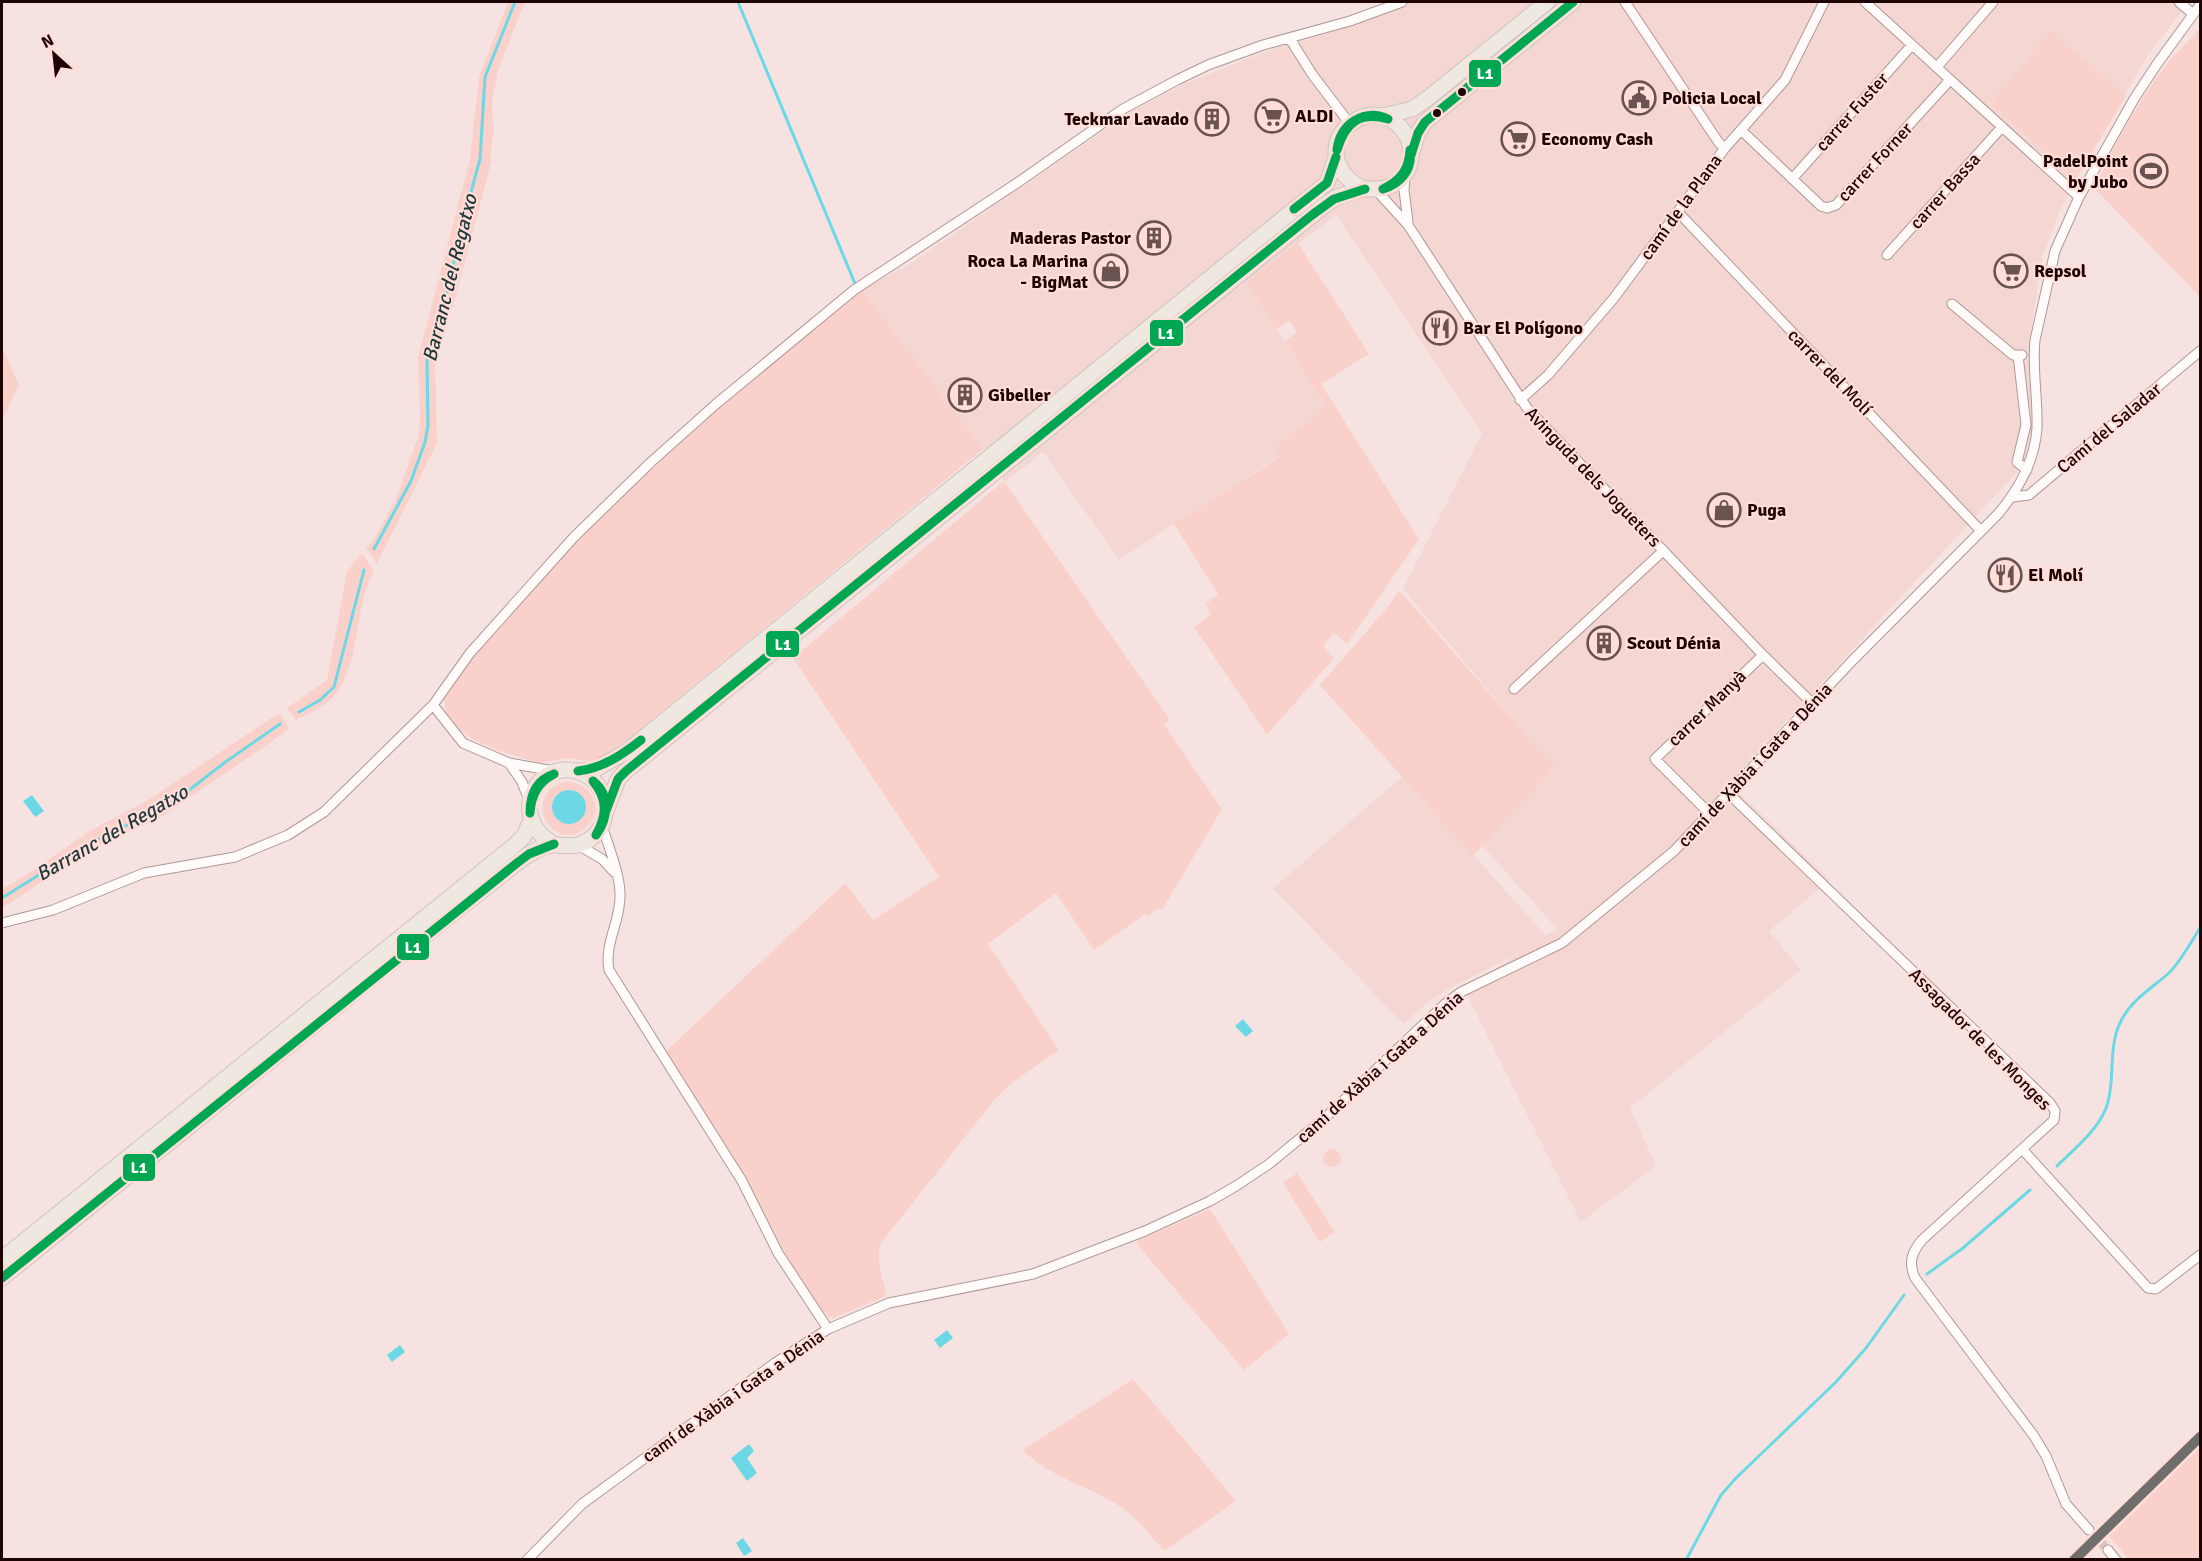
<svg xmlns="http://www.w3.org/2000/svg" width="2202" height="1561" viewBox="0 0 2202 1561" font-family="Signika,sans-serif">
<rect width="100%" height="100%" fill="#f6e3e1"/>
<path fill="#f4d7d3" d="M1391,2H2189L2148,55L2081,171L2059,212L2043,255L2030,335L2031,432L2024,464L1729,783L1830,880L1769,931L1801,970L1630,1108L1656,1166L1581,1222L1464,989L1521,952L1450,988L1428,1002L1403,1024L1273,888L1403,776L1546,936L1557,929L1481,844L1553,767L1403,589L1482,433L1336,215L1248,282L1325,407L1275,448L1279,456L1119,560L1043,452L1005,482L983,449L862,290L913,262L1131,112L1181,85L1290,42L1339,29Z"/>
<path fill="#fad0ca" d="M508,2H525L498,70L492,102L493,130L490,167L455,299L435,359L437,443L377,564L366,548L374,539L395,502L418,437L420,422L418,358L470,159L479,77Z
M2200,28V297L2095,189C2112,147 2136,106 2163,69C2174,54 2188,42 2200,28Z
M2051,31L2126,96L2081,171L2075,174L2070,173L1991,104Z
M1298,243L1369,354L1321,384L1419,539L1347,644L1334,633L1323,646L1334,658L1267,735L1194,627L1211,614L1206,604L1218,594L1174,524L1273,461L1279,456L1275,448L1325,407L1285,341L1297,332L1289,321L1277,329L1247,282Z
M862,290L983,449L615,750L590,762L568,758L538,763L495,749L474,740L460,730L446,714L444,699L470,660L575,540L722,405Z
M2,347L19,385L2,421Z
M1004,481L1170,720L1164,725L1222,809L1162,910L1158,908L1148,916L1145,914L1094,950L1056,893L988,944L1059,1050L1009,1085L995,1099L881,1243C875,1258 883,1278 886,1294L882,1298L834,1318L829,1317L819,1308L806,1289L781,1246L747,1180L664,1053L845,883L873,920L939,877L793,658Z
M362,553L374,571C353,606 362,669 332,698C323,708 308,714 296,720L287,708L327,680L347,571Z
M1399,590L1554,767L1473,856L1320,685L1386,609Z
M279,713L290,729L158,819L95,847L2,908V889L28,874L91,830L145,802Z
M568,781C586,784 600,798 594,817C591,824 585,830 578,833C543,846 524,789 568,781Z
M1323 1158a9 9 0 1 1 18 0a9 9 0 1 1-18 0Z
M1297,1173L1335,1232L1320,1242L1283,1183Z
M1210,1209L1289,1334L1244,1370L1135,1242Z
M1133,1379L1236,1501L1164,1551C1150,1536 1138,1518 1121,1507C1090,1486 1050,1478 1023,1450Z
M2200,1447V1559H2129L2108,1535Z"/>
<path fill="#6dd8e5" d="M552 807a17 17 0 1 1 34 0a17 17 0 1 1-34 0Z
M32,795L44,811L35,817L23,801Z
M1243,1019L1253,1031L1246,1037L1235,1026Z
M947,1330L953,1338L940,1348L934,1340Z
M400,1345L405,1352L392,1362L387,1355Z
M749,1444L754,1451L747,1458L757,1473L747,1481L731,1458Z
M743,1538L752,1551L744,1556L736,1543Z"/>
<g fill="none" stroke-linecap="round" stroke-linejoin="round">
<path stroke="#6dd8e5" stroke-width="3" d="M738,2L856,286
M374,549L411,481L425,442L428,426L427,360L445,301L464,218L480,159L485,77L515,2
M299,712L320,700L334,687L364,570
M2,898L85,846L175,801L224,763L280,724
M2057,1166C2074,1149 2102,1127 2108,1102C2115,1077 2108,1045 2121,1021C2131,1000 2152,988 2169,973C2181,961 2191,942 2200,928
M1927,1274L1963,1248L2030,1190
M1686,1560L1721,1495L1736,1478L1836,1382L1866,1348L1904,1295"/>
<path stroke="#d6c2c0" stroke-width="9" stroke-dasharray="9 4.5" stroke-linecap="butt" d="M2089,1530L2108,1550"/>
<g stroke="#ae9896" stroke-width="11">
<path id="street" d="M1625,2L1719,143L1725,148
M1865,2L2079,197
M2179,2L2193,14
M1290,39L1312,74L1350,124
M1937,67L1993,2
M1741,130L1821,206L1827,208L1836,205L1950,80
M1405,177L1404,190L1408,222
M1792,179L1912,45
M1376,190L1408,225L1527,408L1763,655L1812,703
M1678,212L1981,531
M1887,255L2002,127
M1952,304L2013,355H2022
M2018,355L2026,425L2017,462L2027,470
M1520,400L1548,375L1614,298L1725,148L1785,80L1824,2
M2013,497L2029,495L2200,351
M1514,689L1663,551
M433,705L463,743L509,763L554,771
M509,763L522,782L529,800
M1728,793L2050,1103L2055,1111L2054,1120L1922,1240C1912,1252 1908,1262 1915,1278L2034,1436L2046,1456L2066,1504L2089,1530
M1709,813L1655,759L1763,655
M602,825C608,846 621,876 620,897C620,922 604,944 609,970L742,1181L778,1253L828,1329
M578,845L602,859L614,872
M2,923L53,910L144,873L235,857L288,835L324,812L433,705L470,653L574,537L650,463L716,404L854,290L1017,183L1123,109L1177,80L1208,65L1263,45L1350,21L1402,2
M2023,1150L2148,1288L2156,1289L2200,1255
M2108,1550L2116,1560
M527,1560L582,1504L775,1363L828,1329L889,1303L1033,1274L1145,1231L1210,1201L1236,1186L1269,1164L1326,1117L1445,1004L1461,992L1562,943L1674,851L1851,662L1998,514C2019,489 2035,461 2037,428C2038,398 2032,369 2035,340L2055,251L2079,197L2134,99L2157,64L2200,5"/>
</g>
<g stroke="#cfc2c2" stroke-width="17">
<path id="primary" d="M1383,116L1412,109L1427,99L1547,2
M1412,152L1418,133L1425,122L1573,2
M578,771L594,770L626,752L1327,183L1336,157
M606,811L618,779L626,771L1309,218C1319,210 1330,199 1343,195C1350,193 1359,189 1365,189C1378,189 1389,190 1400,180C1430,151 1395,101 1358,119C1324,136 1332,177 1365,189
M2,1259L516,844L524,836L531,820
M2,1278L413,945L522,859C531,853 544,844 555,845C571,846 580,848 594,836C604,826 608,812 604,798C601,788 594,779 584,774C539,753 504,817 554,844"/>
</g>
<use href="#street" stroke="#fefbfa" stroke-width="9"/>
<use href="#primary" stroke="#eee8e1" stroke-width="15"/>
<g stroke="#ffddd8" stroke-width="14">
<path id="bus-1" d="M1337,150C1340,124 1364,108 1388,119
M1337,150C1345,123 1359,111 1388,119
M1411,155L1418,133L1425,122L1573,2
M1383,189C1400,181 1409,170 1410,150
M1383,189C1400,184 1413,170 1410,150
M1294,209L1327,183L1336,157
M578,771C603,768 622,755 641,740
M593,781C611,795 608,819 596,835
M593,781C608,799 607,816 596,835
M606,811L618,779L626,771L1312,215L1334,199L1365,189
M530,813C530,795 536,780 554,774
M530,813C531,795 538,782 554,774
M2,1278L517,863L529,854L554,844"/>
</g>
<use href="#bus-1" stroke="#00a651" stroke-width="9"/>
<g stroke="#ffddd8" stroke-width="15">
<path id="rail-1" d="M2074,1560L2200,1437"/>
</g>
<use href="#rail-1" stroke="#706e6d" stroke-width="10"/>
</g>
<defs>
<g id="civic-ring" transform="scale(1.725)"><circle r="9.5" fill="#ffddd8" stroke="#6a5251" stroke-width="1.5"/><path d="M-.6-6.5H3V-4.5H.6V-3L4-1V1h2V6H-6V1h2V-1L-.6-3ZM-1.2 2.5V6h2.4V2.5Z" fill="#6a5251"/></g>
<g id="supermarket-ring" transform="scale(1.725)"><circle r="9.5" fill="#ffddd8" stroke="#6a5251" stroke-width="1.5"/><path d="M-6-5.5h2.5l.6 2H6L4.5 2H-2.5L-4.4-4H-6ZM-1.5 3.2a1.3 1.3 0 1 0 .1 0ZM3 3.2a1.3 1.3 0 1 0 .1 0Z" fill="#6a5251"/></g>
<g id="building-ring" transform="scale(1.725)"><circle r="9.5" fill="#ffddd8" stroke="#6a5251" stroke-width="1.5"/><path d="M-4-6H4V6H1V3H-1V6H-4ZM-2.5-4.3h1.7v1.8h-1.7ZM.8-4.3h1.7v1.8H.8ZM-2.5-1h1.7V.8h-1.7ZM.8-1h1.7V.8H.8Z" fill="#6a5251"/></g>
<g id="stadium-ring" transform="scale(1.725)"><circle r="9.5" fill="#ffddd8" stroke="#6a5251" stroke-width="1.5"/><path d="M0-5a6.5 5 0 1 0 0 10a6.5 5 0 1 0 0-10ZM-3.5-1.8h7v3.6h-7Z" fill="#6a5251"/></g>
<g id="shop-ring" transform="scale(1.725)"><circle r="9.5" fill="#ffddd8" stroke="#6a5251" stroke-width="1.5"/><path d="M-5-2.5h2.3a2.7 3.5 0 0 1 5.4 0H5L5.5 6h-11ZM-1.5-2.5h3a1.5 2.3 0 0 0-3 0Z" fill="#6a5251"/></g>
<g id="restaurant-ring" transform="scale(1.725)"><circle r="9.5" fill="#ffddd8" stroke="#6a5251" stroke-width="1.5"/><path d="M-5-6h1v4h1v-4h1v4h1v-4h1v5L-1.5 .5V6h-2V.5L-5-1ZM5-6V6H3V1.5H1.5Q1.5-4 5-6Z" fill="#6a5251"/></g>
</defs>
<g fill-rule="evenodd">
<use href="#civic-ring" x="1639" y="98"/>
<use href="#supermarket-ring" x="1272" y="116"/>
<use href="#building-ring" x="1212" y="119"/>
<use href="#supermarket-ring" x="1518" y="139"/>
<use href="#stadium-ring" x="2151" y="171"/>
<use href="#building-ring" x="1154" y="238"/>
<use href="#shop-ring" x="1111" y="271"/>
<use href="#supermarket-ring" x="2011" y="271"/>
<use href="#restaurant-ring" x="1440" y="328"/>
<use href="#building-ring" x="965" y="395"/>
<use href="#shop-ring" x="1724" y="510"/>
<use href="#restaurant-ring" x="2005" y="575"/>
<use href="#building-ring" x="1604" y="643"/>
</g>
<g fill="#1e0403" stroke="#ffddd8" stroke-width="2">
<circle cx="1462" cy="92" r="5"/>
<circle cx="1437" cy="113" r="5"/>
</g>
<g text-anchor="middle" dominant-baseline="central" stroke-width="4.5" stroke-linejoin="round" paint-order="stroke">
<g font-size="18" font-weight="bold" fill="#1e0403" stroke="#ffddd8" text-anchor="start">
<text x="1662" y="98">Policia Local</text>
<text x="1295" y="116">ALDI</text>
<text x="1189" y="119" text-anchor="end">Teckmar Lavado</text>
<text x="1541" y="139">Economy Cash</text>
<text x="2128" y="161" text-anchor="end">PadelPoint<tspan x="2128" dy="21">by Jubo</tspan></text>
<text x="1131" y="238" text-anchor="end">Maderas Pastor</text>
<text x="1088" y="261" text-anchor="end">Roca La Marina<tspan x="1088" dy="21">- BigMat</tspan></text>
<text x="2034" y="271">Repsol</text>
<text x="1463" y="328">Bar El Polígono</text>
<text x="988" y="395">Gibeller</text>
<text x="1747" y="510">Puga</text>
<text x="2028" y="575">El Molí</text>
<text x="1627" y="643">Scout Dénia</text>
</g>
<g font-size="18" fill="#1e0403" stroke="#ffddd8">
<text transform="translate(1852 112) rotate(-48)">carrer Fuster</text>
<text transform="translate(1875 162) rotate(-47)">carrer Forner</text>
<text transform="translate(1945 191) rotate(-48)">carrer Bassa</text>
<text transform="translate(1681 207) rotate(-54)">camí de la Plana</text>
<text transform="translate(1830 372) rotate(46)">carrer del Molí</text>
<text transform="translate(2109 428) rotate(-40)">Camí del Saladar</text>
<text transform="translate(1593 477) rotate(46)">Avinguda dels Jogueters</text>
<text transform="translate(1707 708) rotate(-44)">carrer Manyà</text>
<text transform="translate(1755 765) rotate(-47)">camí de Xàbia i Gata a Dénia</text>
<text transform="translate(1980 1039) rotate(45)">Assagador de les Monges</text>
<text transform="translate(1380 1067) rotate(-42)">camí de Xàbia i Gata a Dénia</text>
<text transform="translate(733 1396) rotate(-35)">camí de Xàbia i Gata a Dénia</text>
</g>
<g font-size="20" font-style="italic" fill="#1f383b" stroke="#ffddd8">
<text transform="translate(450 278) rotate(-76)">Barranc del Regatxo</text>
<text transform="translate(112 833) rotate(-30)">Barranc del Regatxo</text>
</g>
</g>
<g stroke="#ffddd8" stroke-width="2">
<rect x="1468" y="59" width="34" height="29" rx="6" fill="#00a651"/>
<rect x="1149" y="319" width="35" height="28" rx="6" fill="#00a651"/>
<rect x="765" y="630" width="35" height="28" rx="6" fill="#00a651"/>
<rect x="396" y="933" width="34" height="28" rx="6" fill="#00a651"/>
<rect x="122" y="1153" width="34" height="29" rx="6" fill="#00a651"/>
</g>
<g font-size="16" text-anchor="middle" font-weight="bold" fill="#fff">
<text x="1485" y="79">L1</text>
<text x="1166" y="339">L1</text>
<text x="783" y="650">L1</text>
<text x="413" y="953">L1</text>
<text x="139" y="1173">L1</text>
</g>
<rect width="2202" height="1561" fill="none" stroke="#1e0403" stroke-width="6"/>
<g transform="translate(54 54) rotate(333)" stroke="#ffddd8" stroke-width="4.5" paint-order="stroke">
<path d="M0-4.5L10 22L0 15L-10 22Z" fill="#1e0403"/>
<text y="-9" font-size="16" font-weight="bold" text-anchor="middle" fill="#1e0403">N</text>
</g>
</svg>
